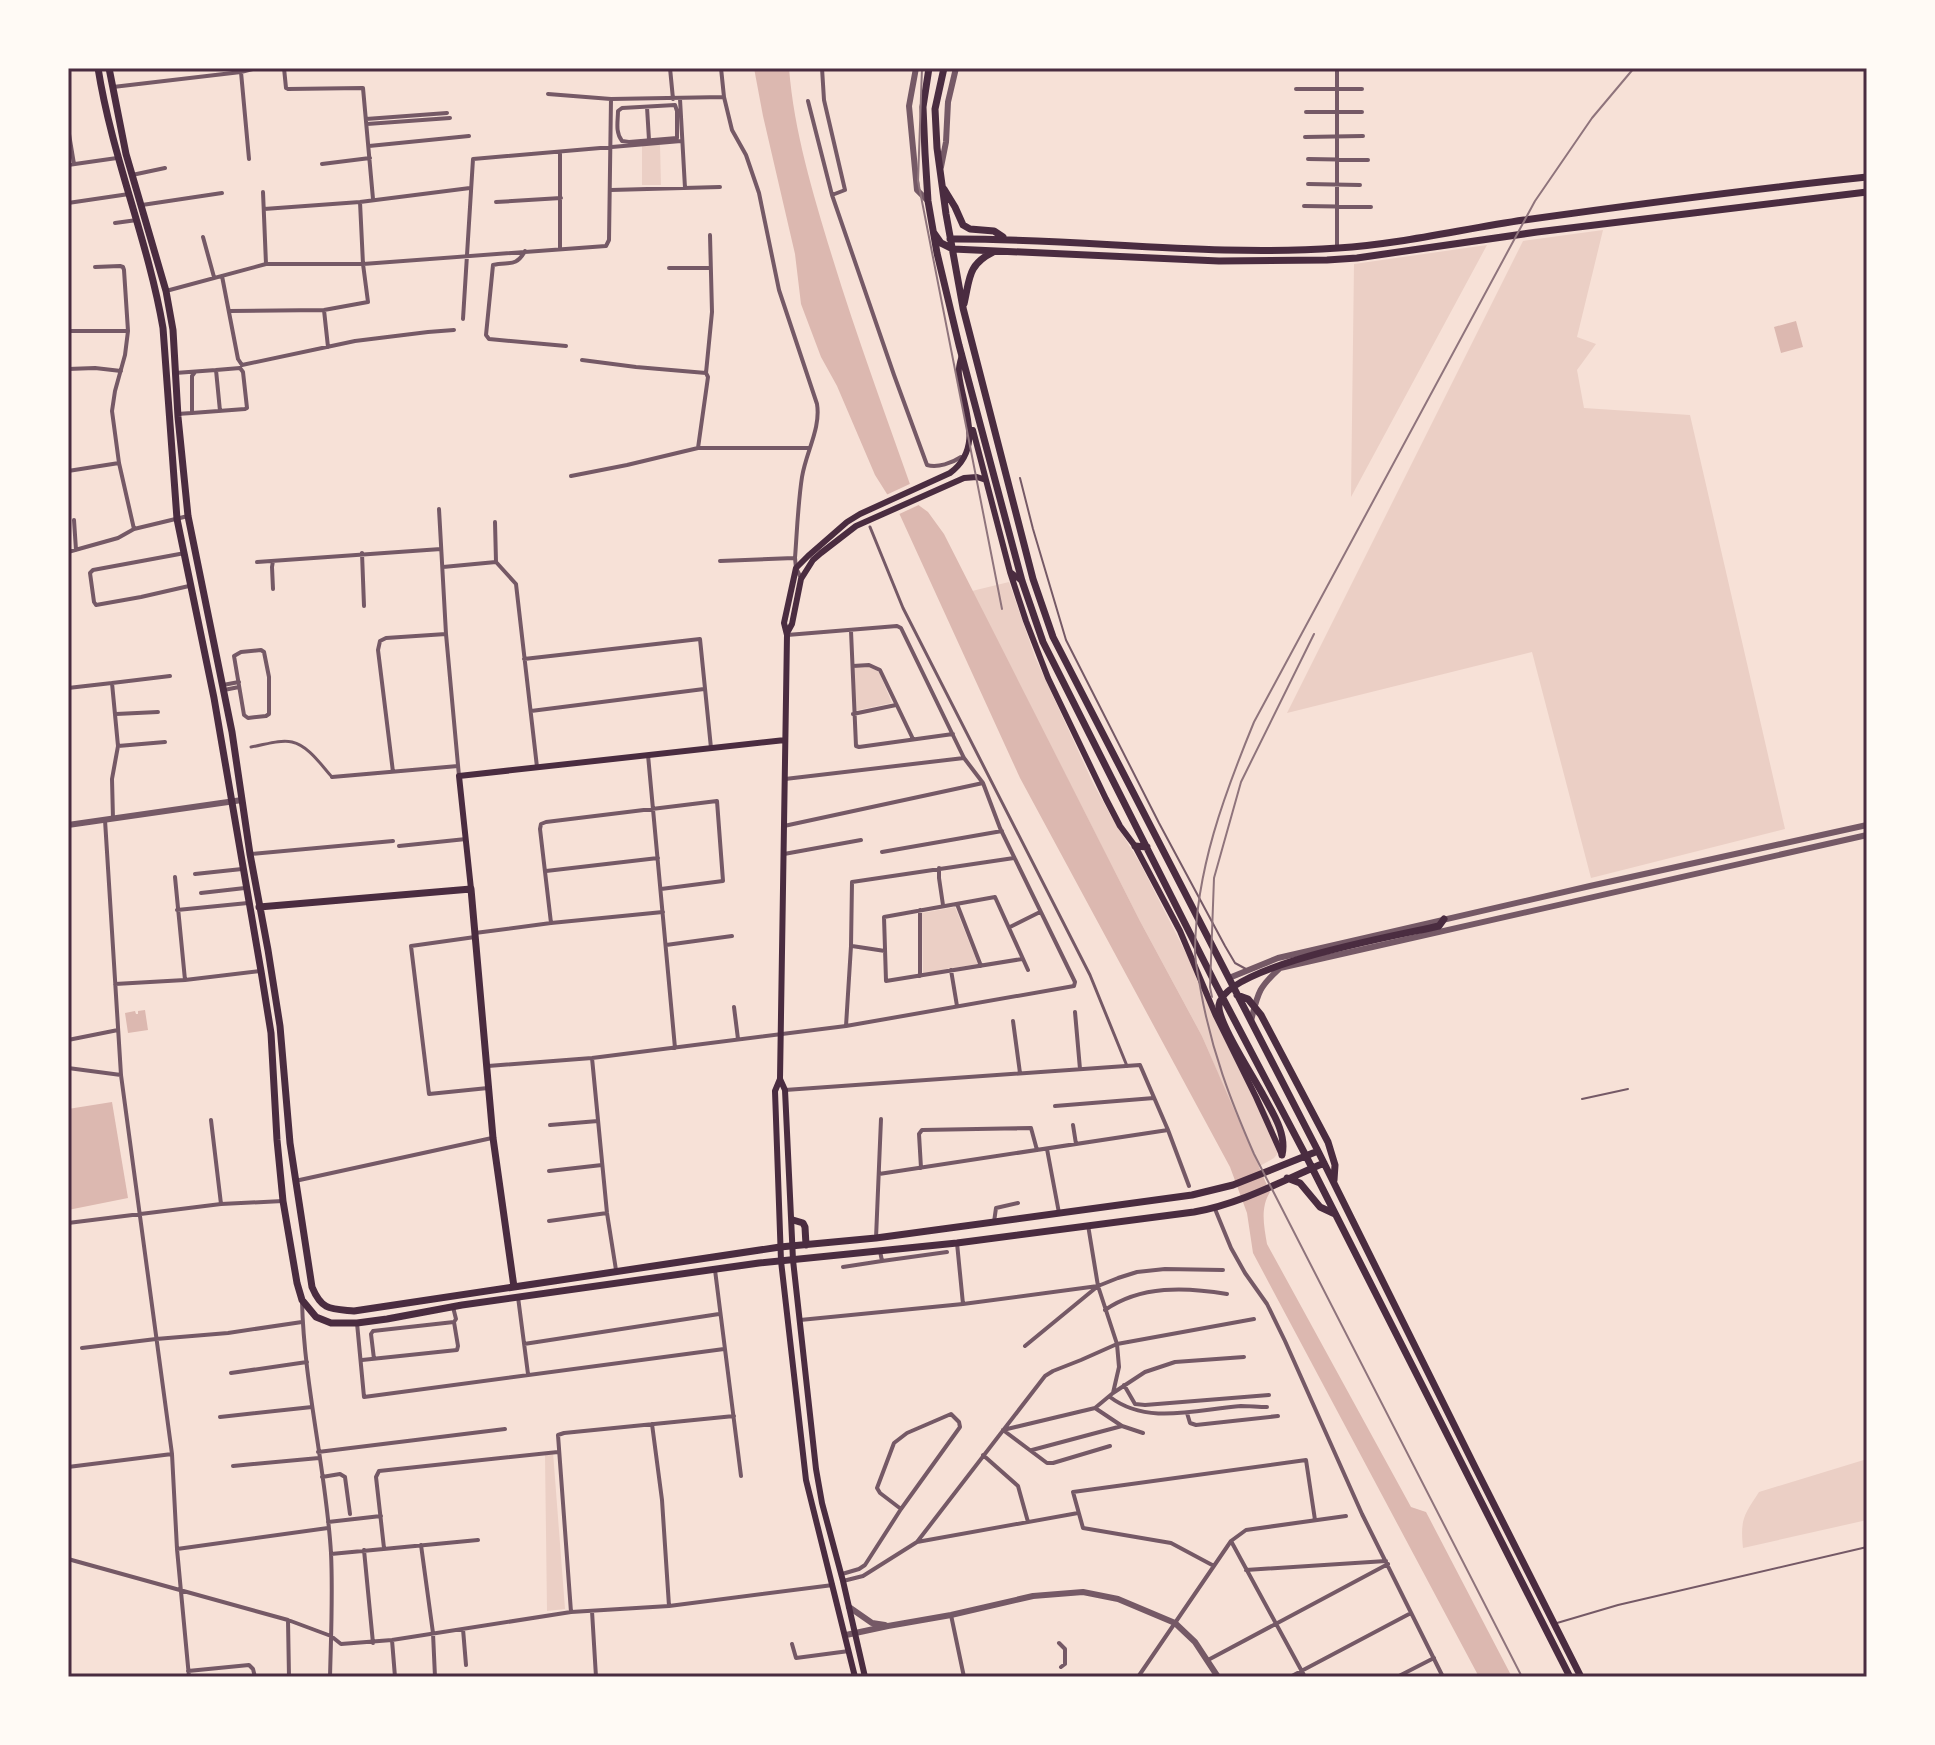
<svg xmlns="http://www.w3.org/2000/svg" width="1935" height="1745" viewBox="0 0 1935 1745" font-family="Lato,sans-serif">
<rect width="100%" height="100%" fill="#f7e1d7"/>
<path fill="#ebcfc5" d="M642,145H660L661,185H642Z
M1603,230L1577,337L1596,344L1577,370L1584,408L1690,415L1785,829L1591,878L1532,652L1287,713L1523,241Z
M1487,245L1351,497L1354,264Z
M1009,582L1035,657L1093,783L1111,816L1140,863L1274,1126L1278,1153L1274,1158L1258,1167L1202,1036L1140,921L972,591Z
M869,666L879,672L892,703L854,711V667Z
M955,907L978,964L923,973L922,913Z
M553,1452L565,1609L547,1611L545,1454Z
M1867,1459V1520L1743,1548C1740,1519 1744,1515 1759,1492Z"/>
<path fill="#dcb8b0" d="M754,68H789C794,132 813,193 831,253C857,338 888,421 917,504L928,512L944,534L1140,921L1202,1036L1270,1192C1260,1208 1264,1226 1267,1244L1411,1507L1426,1512L1512,1677H1479L1253,1253L1247,1213L1230,1167L1020,778L899,513L875,475L837,386L821,357L801,304L795,254L763,116Z
M1796,321L1803,347L1781,353L1774,327Z
M145,1010L148,1030L128,1033L125,1013L135,1011L136,1014H138V1011Z
M112,1102L128,1198L68,1210V1109Z"/>
<path fill="#f7e1d7" d="M914,482L920,501L923,503L895,516L884,496Z"/>
<g fill="none" stroke-linecap="round" stroke-linejoin="round">
<path stroke="#755966" stroke-width="2" d="M1020,478L1033,529L1066,640L1159,823L1225,946L1235,963L1246,969
M1582,1099L1628,1089
M1557,1623L1618,1605L1867,1547"/>
<path stroke="#755966" stroke-width="3" d="M870,527L903,608L1090,975L1127,1066
M251,747C264,745 280,739 292,742C309,746 321,765 332,777"/>
<path stroke="#755966" stroke-width="4" d="M284,68L286,88L288,89L363,88L373,199
M670,68L673,99
M721,68L724,97L732,130L746,155L759,193L779,290L817,404C821,428 806,452 802,477C798,503 797,531 795,558L796,568L801,578
M822,68L824,100L845,190L832,195L894,375L927,465C938,468 952,463 961,457
M241,72L249,159
M113,87L241,72L257,68
M1296,89H1362
M548,94L611,99L724,97
M680,99L685,188
M808,101L832,195
M675,105L677,111V138L629,142L622,141C615,132 618,121 618,111L622,108Z
M647,107L649,140
M1306,112H1362
M366,119L447,113
M367,124L450,118
M68,128L74,164
M1305,137L1363,136
M369,146L469,136
M1308,159L1368,160
M322,164L370,158
M68,165L117,158
M132,175L165,168
M1308,184L1360,185
M611,190L720,187
M263,192L266,264
M496,202L561,198
M68,203L129,194
M142,205L222,193
M1304,206L1371,207
M264,209L360,202L470,188
M115,223L137,220
M203,237L214,277
M1337,248V68
M560,249V153
M525,251C516,268 508,261 493,265L486,335L489,339L566,346
M95,267L120,266L123,267L124,270L128,331L125,355L115,391L112,411L119,463L134,529
M669,268H710
M222,276L238,359L242,365L355,341L428,332L454,330
M166,291L266,264H363L606,246L609,240L611,99
M324,310L328,347
M229,311L324,310L368,302L363,264L360,202
M463,319L473,159L681,141
M68,331H128
M582,360L636,367L706,373L708,377L698,448
M68,369L95,368L121,371
M175,373L216,370
M706,373L712,312L710,235
M192,413L245,409L247,408L243,372L240,368L216,370L220,411
M177,414L192,413V376L195,372
M68,471L119,463
M571,476L627,465L698,448H809
M439,509L446,634L459,776
M74,520L76,550
M495,522L496,562
M68,552L118,538L134,529L188,516
M185,553L93,570L90,573L94,602L96,605L141,597L189,586
M362,553L364,606
M720,561L794,558
M257,562L441,549
M443,567L496,562L516,584L537,767
M273,589L272,567L273,561
M851,631L856,746L859,747L953,734
M261,650L264,652L269,677V714L266,716L248,718L244,715L234,656L241,652Z
M524,659L700,639L711,748
M853,666L869,665L880,670L913,739
M112,683L170,676
M223,685L239,682
M68,688L112,683L118,746L112,779L113,819
M224,690L239,687
M531,711L704,689
M116,714L158,712
M853,714L896,705
M118,746L165,742
M648,755L675,1048
M393,772L378,650L380,641L386,638L446,634
M332,777L458,766
M785,779L964,758
M105,820L121,1075L172,1454L177,1549L189,1677
M784,826L983,783
M399,846L466,839
M882,852L1002,831
M250,854L393,841
M784,854L861,840
M939,868V878L943,905
M546,871L658,858
M195,874L242,869
M175,877L185,980
M201,893L245,888
M957,904L981,966
M177,910L248,903
M920,910V976
M551,923L540,829L541,824L546,822L717,801L723,881L661,889
M1010,927L1040,912
M475,933L551,923L663,912
M475,937L411,946L429,1094L488,1088
M666,945L732,936
M852,946L885,951
M1022,959L886,981L884,917L995,897L1028,970
M951,970L957,1006
M115,984L185,980L260,971
M734,1007L738,1039
M1075,1012L1080,1069
M1013,1021L1020,1073
M846,1026L851,946L852,882L1014,858
M68,1040L118,1030
M592,1058L607,1213L616,1270
M488,1066L592,1058L846,1026L1074,986L1075,982L1000,828L983,783L964,758L901,628L897,626L787,635
M68,1068L121,1075
M785,1090L1140,1065L1168,1130L1189,1186
M1055,1106L1154,1098
M211,1120L221,1204
M550,1125L598,1121
M1073,1125L1076,1144
M1047,1149L1059,1213
M921,1168L919,1134L922,1130L1031,1128L1037,1150
M549,1171L602,1165
M879,1174L1168,1130
M295,1181L492,1138
M1215,1209L1231,1248L1245,1273L1267,1304L1285,1341L1362,1514L1443,1677
M549,1221L607,1213
M994,1222L996,1208L1018,1203
M68,1223L221,1204L283,1201
M1088,1225L1098,1286L1117,1344L1119,1367L1113,1393
M876,1238L881,1119
M957,1243L963,1304
M882,1261L947,1252
M843,1267L882,1261L880,1251
M715,1270L741,1476
M518,1297L528,1374
M302,1301C304,1386 326,1469 331,1553C333,1594 331,1636 330,1677
M1105,1310C1141,1285 1186,1287 1227,1294
M800,1320L963,1304L1098,1286
M357,1323L364,1397L724,1349
M524,1344L719,1314
M1025,1346L1098,1286L1118,1278L1137,1272L1165,1269L1223,1270
M82,1348L156,1339L228,1333L302,1322
M374,1359L371,1334L373,1331L454,1322L456,1319L453,1307
M362,1360L457,1350L458,1346L454,1322
M231,1373L307,1362
M1124,1385L1135,1404L1145,1405L1269,1395
M1110,1397C1148,1426 1198,1409 1241,1406C1250,1406 1258,1407 1267,1407
M1095,1408L1122,1426L1143,1433
M1187,1413L1190,1423L1196,1425L1278,1416
M220,1417L312,1407
M652,1424L662,1500L669,1606
M1003,1430L1095,1408L1113,1393L1145,1372L1175,1362L1244,1357
M1003,1430L1047,1463H1053L1110,1446
M1032,1450L1122,1426
M318,1452L505,1429
M983,1455L1018,1486L1028,1522
M233,1466L319,1458
M68,1467L172,1454
M322,1477L340,1474L345,1477L350,1514
M328,1522L381,1516
M1231,1541L1305,1677
M917,1542L1045,1376L1053,1371L1081,1360L1117,1344L1254,1319
M421,1545L433,1633L435,1677
M384,1548L376,1477L379,1471L558,1452
M177,1549L328,1528
M364,1550L373,1643
M331,1554L478,1540
M68,1559L288,1620L331,1636L341,1644L392,1640L571,1612L669,1606L833,1585
M1214,1566L1171,1543L1083,1528L1073,1492L1306,1460L1315,1520
M1246,1570L1386,1561
M842,1574L859,1569L865,1565L901,1509L960,1427L959,1422L951,1414L907,1433L894,1443L877,1488L880,1493L901,1509
M843,1581L863,1576L917,1542L1078,1513
M592,1611L596,1677
M571,1612L558,1435L564,1433L734,1416
M951,1615L964,1677
M288,1620L289,1677
M463,1629L466,1665
M392,1640L395,1677
M1059,1643L1065,1649V1664L1061,1667
M792,1644L796,1658L849,1651
M1208,1660L1388,1564
M188,1671L249,1665L253,1669L255,1677
M1138,1677L1231,1541L1246,1530L1346,1516
M1290,1677L1411,1613
M1397,1677L1434,1658"/>
<path stroke="#755966" stroke-width="6" d="M916,68L909,106L917,190L928,201
M941,167L946,142L948,102L956,68
M68,825L242,800
M1229,978L1278,958L1590,886L1867,825
M1251,1021C1258,993 1258,988 1280,968L1867,835
M849,1607L872,1623L885,1625
M846,1635L888,1626L951,1615L1033,1596L1083,1592L1118,1599L1175,1623L1195,1642L1218,1677"/>
<path stroke="#4a2c40" stroke-width="6" d="M973,430L986,480
M1010,572L1026,621L1048,678L1106,799L1120,826L1135,846L1180,931L1216,1016L1256,1097L1282,1155
M787,633L792,624L801,579L813,560L821,553L856,526L964,478L977,477L986,480L1010,572L1022,581
M471,889L459,776L785,740
M780,1079L785,1090L793,1260L816,1469L822,1503L843,1581L865,1677
M855,1677L806,1480L781,1261L775,1091L780,1079L787,635L784,623L796,568L808,556L847,522L860,514L950,473C985,447 963,408 959,374C958,368 960,362 962,355"/>
<path stroke="#4a2c40" stroke-width="7" d="M98,68C112,157 148,240 163,328L177,519L214,698L261,971L271,1033L277,1140L283,1201L297,1283L302,1300L316,1317L331,1323H357L387,1319L462,1305L759,1263L957,1243L1194,1212C1240,1204 1282,1181 1324,1163
M109,68L126,154L166,291L173,330L178,417L188,516L232,732L250,854L268,950L280,1026L290,1143L312,1287C322,1311 331,1309 354,1311L780,1247L876,1238L1192,1195L1233,1185L1318,1151
M929,68L923,107L925,153L928,201L937,253L959,345L1022,581L1043,642L1216,985L1306,1156L1570,1677
M944,68L935,109L937,148L946,214L963,308L1033,579L1053,637L1318,1151L1475,1467L1581,1677
M944,189L955,207L963,225L970,229L994,231L1003,237
M934,233L941,243L953,249L1219,261L1327,260L1357,258L1537,232L1867,192
M950,239C1079,238 1208,257 1338,248C1401,244 1462,229 1524,220C1638,204 1752,189 1867,177
M964,304C970,279 967,265 993,252
M1135,846L1147,847
M259,907L471,889L493,1138L514,1287
M1237,995L1248,999L1261,1015L1328,1142L1335,1165L1334,1180
M1282,1155C1287,1133 1272,1112 1262,1093C1253,1076 1217,1021 1219,1005C1225,965 1401,935 1439,926L1444,919
M1287,1178L1300,1183L1320,1207L1335,1214
M793,1220L803,1223L805,1227L806,1245"/>
<path stroke="#8f747c" stroke-width="2" d="M922,68L918,181L1002,609
M1212,997L1210,987L1214,878L1241,782L1314,634
M1522,1677L1254,1154C1230,1099 1212,1052 1201,992C1199,979 1195,964 1195,950C1196,870 1224,795 1254,722L1535,201L1592,118L1634,68"/>
</g>
<rect width="1935" height="1745" fill="none" stroke="#fffaf5" stroke-width="140"/>
<rect x="70" y="70" width="1795" height="1605" fill="none" stroke="#4a2c40" stroke-width="3"/>
</svg>
